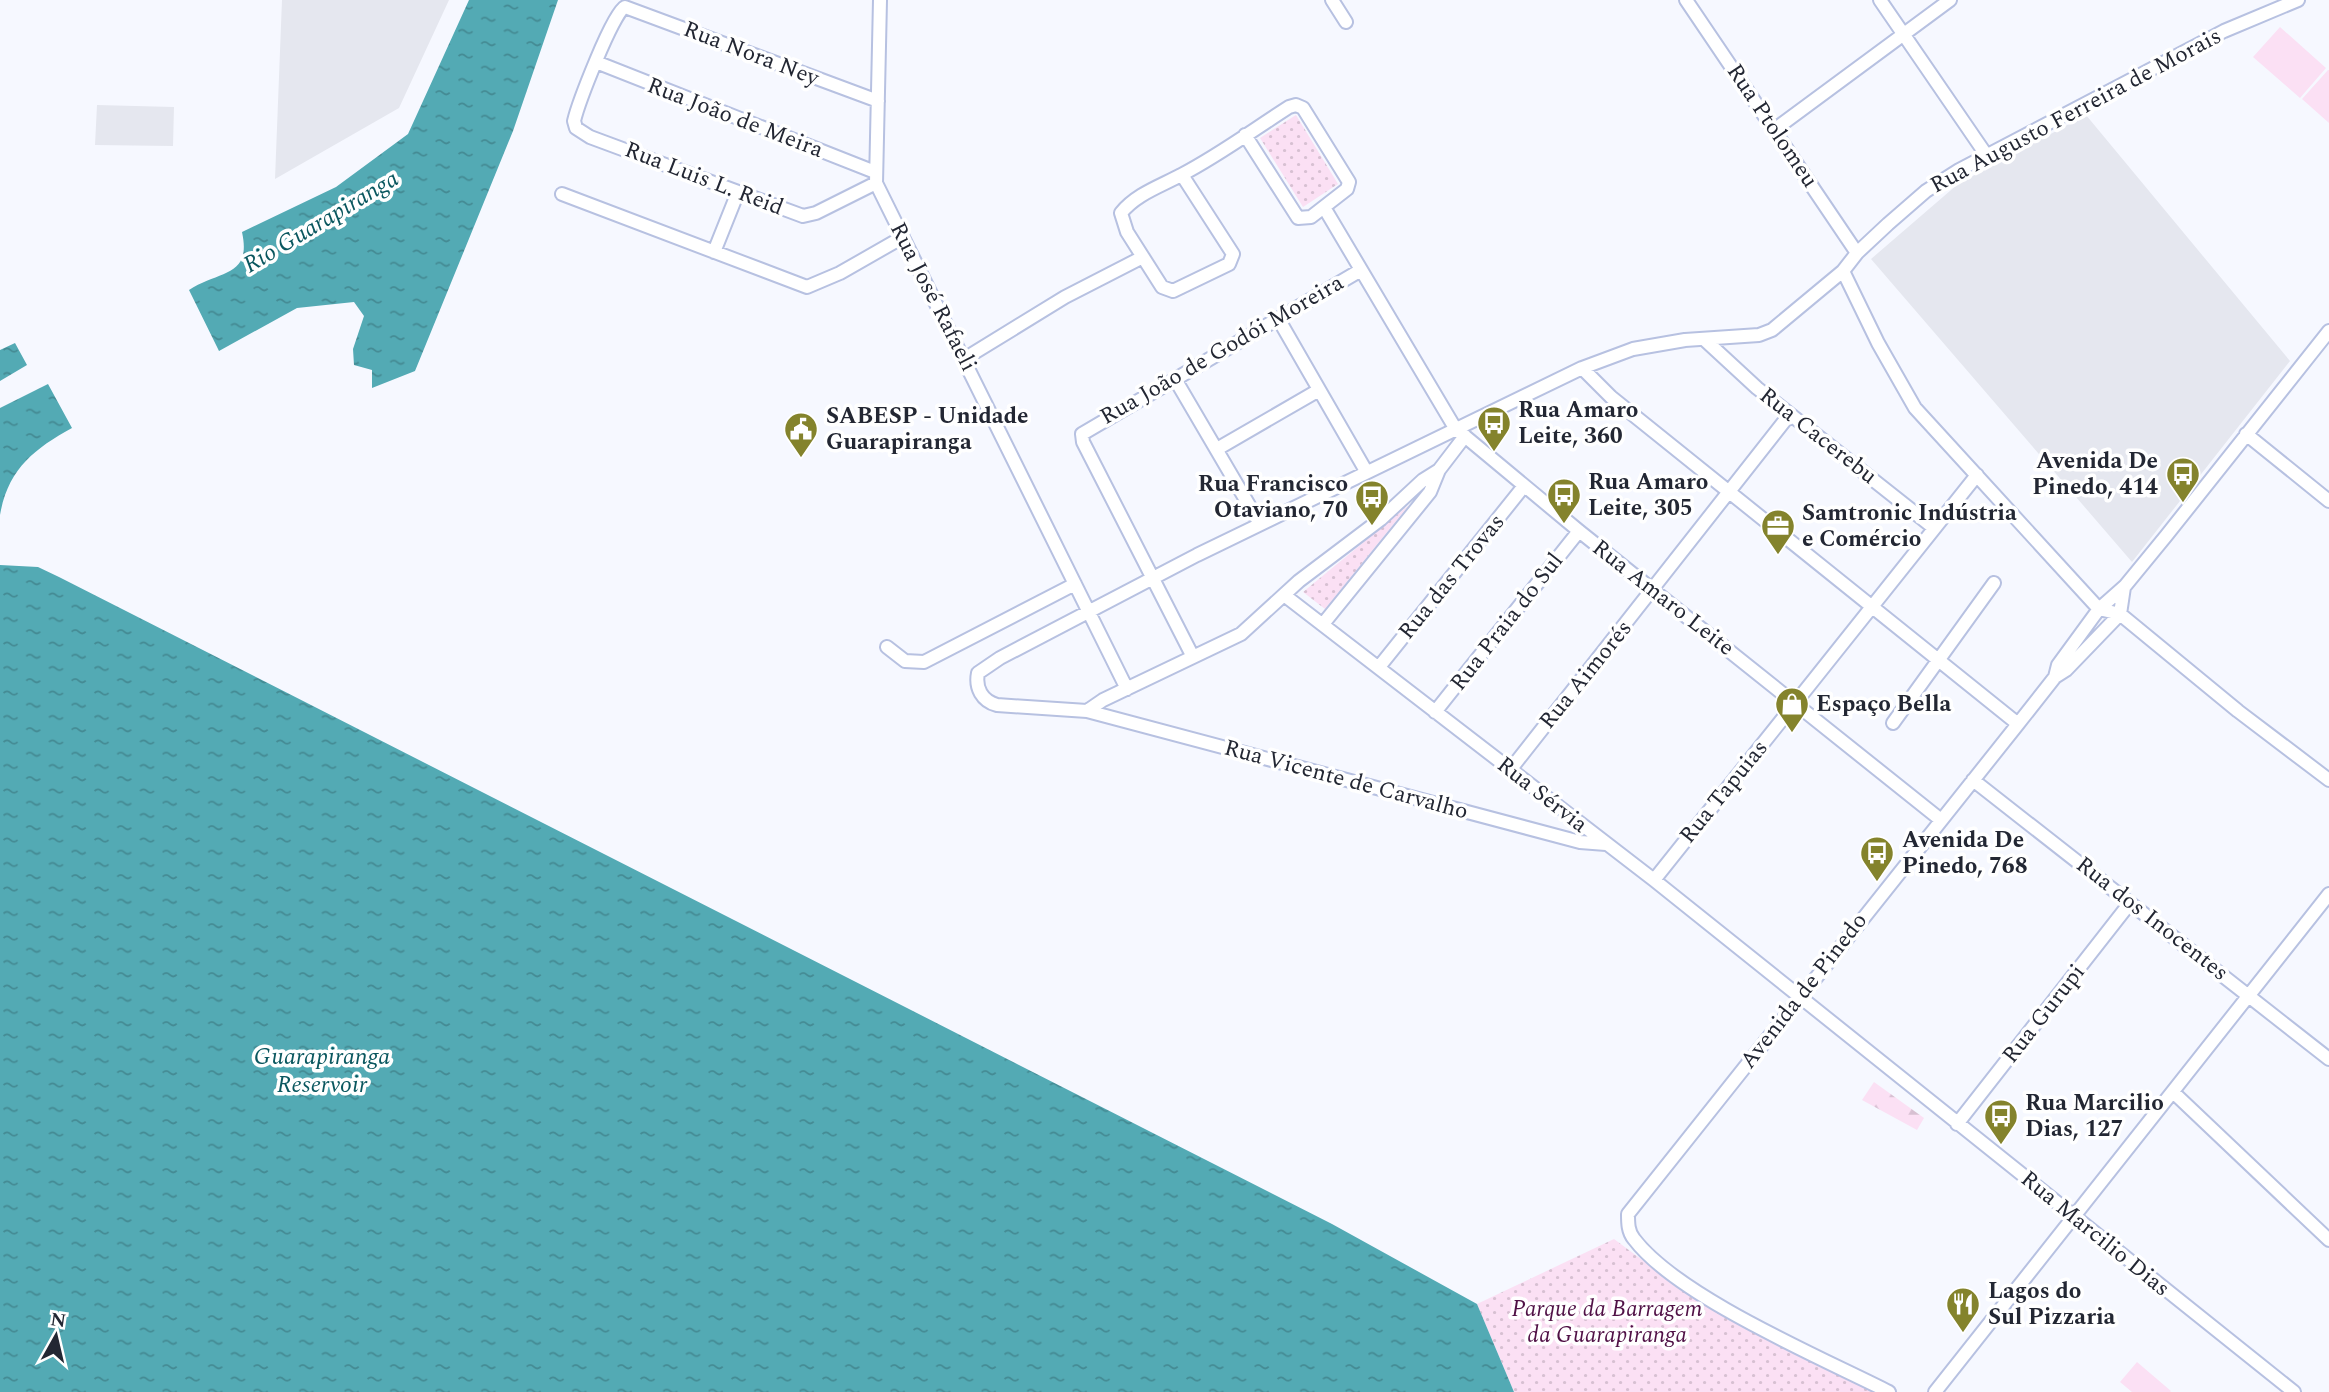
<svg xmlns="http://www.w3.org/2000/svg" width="2329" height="1392" viewBox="0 0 2329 1392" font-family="Spectral,serif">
<defs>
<pattern id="grass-dots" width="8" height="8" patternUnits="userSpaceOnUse" patternTransform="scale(1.75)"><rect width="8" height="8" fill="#fbe0f4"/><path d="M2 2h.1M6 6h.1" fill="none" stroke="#d7c0d2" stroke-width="1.8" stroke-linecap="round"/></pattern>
<pattern id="forest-firs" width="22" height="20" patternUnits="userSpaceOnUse" patternTransform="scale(1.75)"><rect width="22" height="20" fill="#fbe0f4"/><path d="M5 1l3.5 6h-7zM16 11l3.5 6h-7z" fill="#d7c0d2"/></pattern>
<pattern id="water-ripples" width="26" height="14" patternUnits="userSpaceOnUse" patternTransform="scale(1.75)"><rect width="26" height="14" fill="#53aab4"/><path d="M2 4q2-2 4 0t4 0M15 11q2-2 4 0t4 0" fill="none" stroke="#448a93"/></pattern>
</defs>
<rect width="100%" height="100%" fill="#f6f8ff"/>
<path fill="#e5e7ef" d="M282,0H449L399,108L275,179Z
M97,105L174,107L173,146L95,145Z
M2086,115L2290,361L2132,562L1871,259L1958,184Z"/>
<path fill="url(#grass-dots)" d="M1296,115L1338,184L1303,207L1260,138Z
M1409,505L1325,609L1303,592Z
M1614,1239L1692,1297L1873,1392H1514L1477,1304Z"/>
<path fill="url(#forest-firs)" d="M1874,1082L1924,1118L1917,1130L1862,1100Z"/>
<path fill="#fbe0f4" d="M2280,27L2326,68L2300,98L2253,57Z
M2328,70H2329V123L2302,99Z
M2137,1362L2171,1391L2170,1392H2132L2120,1382Z"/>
<path fill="url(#water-ripples)" d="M469,0H558L513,131L415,371L372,388V370L354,365L353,349L364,316L354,302L297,308L219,351L189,290C219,270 252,278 242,232L336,187L408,134Z
M15,343L27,365L0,381V350Z
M48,384L72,428C34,449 8,469 0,515V408Z
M0,565L38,567L59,577L1332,1224L1477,1304L1514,1392H0Z"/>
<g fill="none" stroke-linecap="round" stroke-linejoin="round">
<g stroke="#b7c1e1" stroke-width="16">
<path id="minor" d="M880,0L876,183L1127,689
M1332,0L1346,22
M1686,0L1857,253
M1880,0L1987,156
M596,62L875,172
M1774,130L1950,0
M1182,175L1233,254L1229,264L1173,291L1162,287L1127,232L1121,213C1136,194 1161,186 1181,175C1218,156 1253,130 1289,107L1296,105L1303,108L1349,182L1347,189L1311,217L1298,218L1245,135
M876,183L816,213L803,216L590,137L576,128L574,121C578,104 613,12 625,7L878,101
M562,194L807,287L840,273L903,237
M1325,209L1455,428L1579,531L1941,820
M714,252L738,192
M1843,271L1878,343L1915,408L2099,609L2120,614L2238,711L2329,780
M1279,320L1366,471
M1705,340L1757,388L1934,528
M964,359L1065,297L1143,257
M1582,368L1611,397L2018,724
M1175,379L1260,524
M2246,434L2329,501
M1465,436L1439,470L1423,480L1381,519L1299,581L1241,634L1103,700L1087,711L997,705C982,701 975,688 978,673L1000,658L1197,555L1582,368L1633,349L1685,340L1759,335L1772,330L1843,271L1857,253L1888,224L1926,191L1959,170L2224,31L2298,0
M1217,449L1319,390
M1284,595L1654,880L2294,1392
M1323,624L1430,492L1439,470
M887,647L905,661L924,662L1075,584
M1193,657L1083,442L1082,434L1361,270
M1379,667L1524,486
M2055,677L2066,670L2120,614L2124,587
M1087,711L1580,842L1606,844
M1435,712L1579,531
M1893,723L1994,583
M1510,770L1790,414
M1973,780L2329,1059
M1654,880L1977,475
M2173,1092L2329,1240
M1957,1124L2130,903
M1889,1392C1822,1358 1678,1297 1634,1239C1628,1232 1628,1223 1628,1214L2018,724L2055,677L2058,665L2099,609L2125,586L2166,536L2329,331
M1935,1392L2329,894"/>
</g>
<use href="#minor" stroke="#fff" stroke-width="12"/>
</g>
<defs>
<g id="bus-pin" transform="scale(1.75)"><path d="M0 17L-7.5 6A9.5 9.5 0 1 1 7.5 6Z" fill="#84832c" stroke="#fff"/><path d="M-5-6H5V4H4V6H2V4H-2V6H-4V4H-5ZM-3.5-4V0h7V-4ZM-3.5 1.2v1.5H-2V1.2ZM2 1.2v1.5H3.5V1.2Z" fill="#fff"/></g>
<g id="civic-pin" transform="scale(1.75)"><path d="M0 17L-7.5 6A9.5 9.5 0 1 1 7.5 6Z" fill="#84832c" stroke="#fff"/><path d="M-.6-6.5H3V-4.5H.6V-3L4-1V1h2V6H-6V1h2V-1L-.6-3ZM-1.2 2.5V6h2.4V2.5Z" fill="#fff"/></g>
<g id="office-pin" transform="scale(1.75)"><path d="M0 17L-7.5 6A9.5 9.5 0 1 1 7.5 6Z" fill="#84832c" stroke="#fff"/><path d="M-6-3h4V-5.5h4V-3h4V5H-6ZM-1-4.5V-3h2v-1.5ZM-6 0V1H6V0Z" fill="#fff"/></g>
<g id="shop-pin" transform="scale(1.75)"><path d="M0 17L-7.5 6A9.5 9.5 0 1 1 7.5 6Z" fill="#84832c" stroke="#fff"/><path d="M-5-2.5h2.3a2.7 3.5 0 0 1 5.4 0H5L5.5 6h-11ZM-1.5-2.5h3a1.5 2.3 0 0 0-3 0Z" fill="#fff"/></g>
<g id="restaurant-pin" transform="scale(1.75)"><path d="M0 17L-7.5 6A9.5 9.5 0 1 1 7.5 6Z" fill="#84832c" stroke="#fff"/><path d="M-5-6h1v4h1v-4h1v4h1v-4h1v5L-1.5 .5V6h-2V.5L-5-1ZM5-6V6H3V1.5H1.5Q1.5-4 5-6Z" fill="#fff"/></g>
</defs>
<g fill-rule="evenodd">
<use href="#bus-pin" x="1494" y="423"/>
<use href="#civic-pin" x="801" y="429"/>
<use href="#bus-pin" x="2183" y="474"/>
<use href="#bus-pin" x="1564" y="495"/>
<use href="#bus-pin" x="1372" y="497"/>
<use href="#office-pin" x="1778" y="526"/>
<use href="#shop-pin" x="1792" y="704"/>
<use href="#bus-pin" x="1877" y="853"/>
<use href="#bus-pin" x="2001" y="1116"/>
<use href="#restaurant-pin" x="1963" y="1304"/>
</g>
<g text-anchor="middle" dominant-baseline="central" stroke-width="7" stroke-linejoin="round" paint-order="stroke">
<g font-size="23" fill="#232733" stroke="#fff">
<text transform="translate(751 54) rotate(21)">Rua Nora Ney</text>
<text transform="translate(2076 111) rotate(-28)">Rua Augusto Ferreira de Morais</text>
<text transform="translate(735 118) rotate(21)">Rua João de Meira</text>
<text transform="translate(1772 126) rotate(56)">Rua Ptolomeu</text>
<text transform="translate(704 179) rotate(21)">Rua Luis L. Reid</text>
<text transform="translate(933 297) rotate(63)">Rua José Rafaeli</text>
<text transform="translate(1222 350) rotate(-30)">Rua João de Godói Moreira</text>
<text transform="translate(1818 436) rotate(38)">Rua Cacerebu</text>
<text transform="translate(1452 577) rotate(-51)">Rua das Trovas</text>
<text transform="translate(1663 598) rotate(38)">Rua Amaro Leite</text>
<text transform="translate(1507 622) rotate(-52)">Rua Praia do Sul</text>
<text transform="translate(1586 675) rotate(-51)">Rua Aimorés</text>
<text transform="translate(1346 780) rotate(15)">Rua Vicente de Carvalho</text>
<text transform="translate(1724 792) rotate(-51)">Rua Tapuias</text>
<text transform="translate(1542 795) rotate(38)">Rua Sérvia</text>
<text transform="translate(2152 919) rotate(38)">Rua dos Inocentes</text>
<text transform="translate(1804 991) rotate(-52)">Avenida de Pinedo</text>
<text transform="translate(2044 1014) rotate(-52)">Rua Gurupi</text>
<text transform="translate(2095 1234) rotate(39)">Rua Marcilio Dias</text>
</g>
<g font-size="23" font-weight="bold" fill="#232733" stroke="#fff" text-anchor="start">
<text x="1518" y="410">Rua Amaro<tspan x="1518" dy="26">Leite, 360</tspan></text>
<text x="826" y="416">SABESP - Unidade<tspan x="826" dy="26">Guarapiranga</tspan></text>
<text x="2158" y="461" text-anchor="end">Avenida De<tspan x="2158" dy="26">Pinedo, 414</tspan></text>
<text x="1588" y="482">Rua Amaro<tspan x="1588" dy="26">Leite, 305</tspan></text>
<text x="1348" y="484" text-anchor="end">Rua Francisco<tspan x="1348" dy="26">Otaviano, 70</tspan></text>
<text x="1802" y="513">Samtronic Indústria<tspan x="1802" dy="26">e Comércio</tspan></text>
<text x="1816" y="704">Espaço Bella</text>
<text x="1902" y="840">Avenida De<tspan x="1902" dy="26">Pinedo, 768</tspan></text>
<text x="2025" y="1103">Rua Marcilio<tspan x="2025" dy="26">Dias, 127</tspan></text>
<text x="1988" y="1291">Lagos do<tspan x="1988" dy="26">Sul Pizzaria</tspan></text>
</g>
<g font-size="23" font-style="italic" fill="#501146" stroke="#fff">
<text x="1607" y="1309">Parque da Barragem<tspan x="1607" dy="26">da Guarapiranga</tspan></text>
</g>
<g font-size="24" font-style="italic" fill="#0a575f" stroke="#fff">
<text transform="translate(321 222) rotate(-31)">Rio Guarapiranga</text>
<text x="322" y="1057">Guarapiranga<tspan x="322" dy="28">Reservoir</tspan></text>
</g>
</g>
<g transform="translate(56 1336) rotate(8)" stroke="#ffffff" stroke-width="5" paint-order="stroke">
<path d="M0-5L12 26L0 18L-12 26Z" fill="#232733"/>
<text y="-10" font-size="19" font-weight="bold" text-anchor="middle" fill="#232733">N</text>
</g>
</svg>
